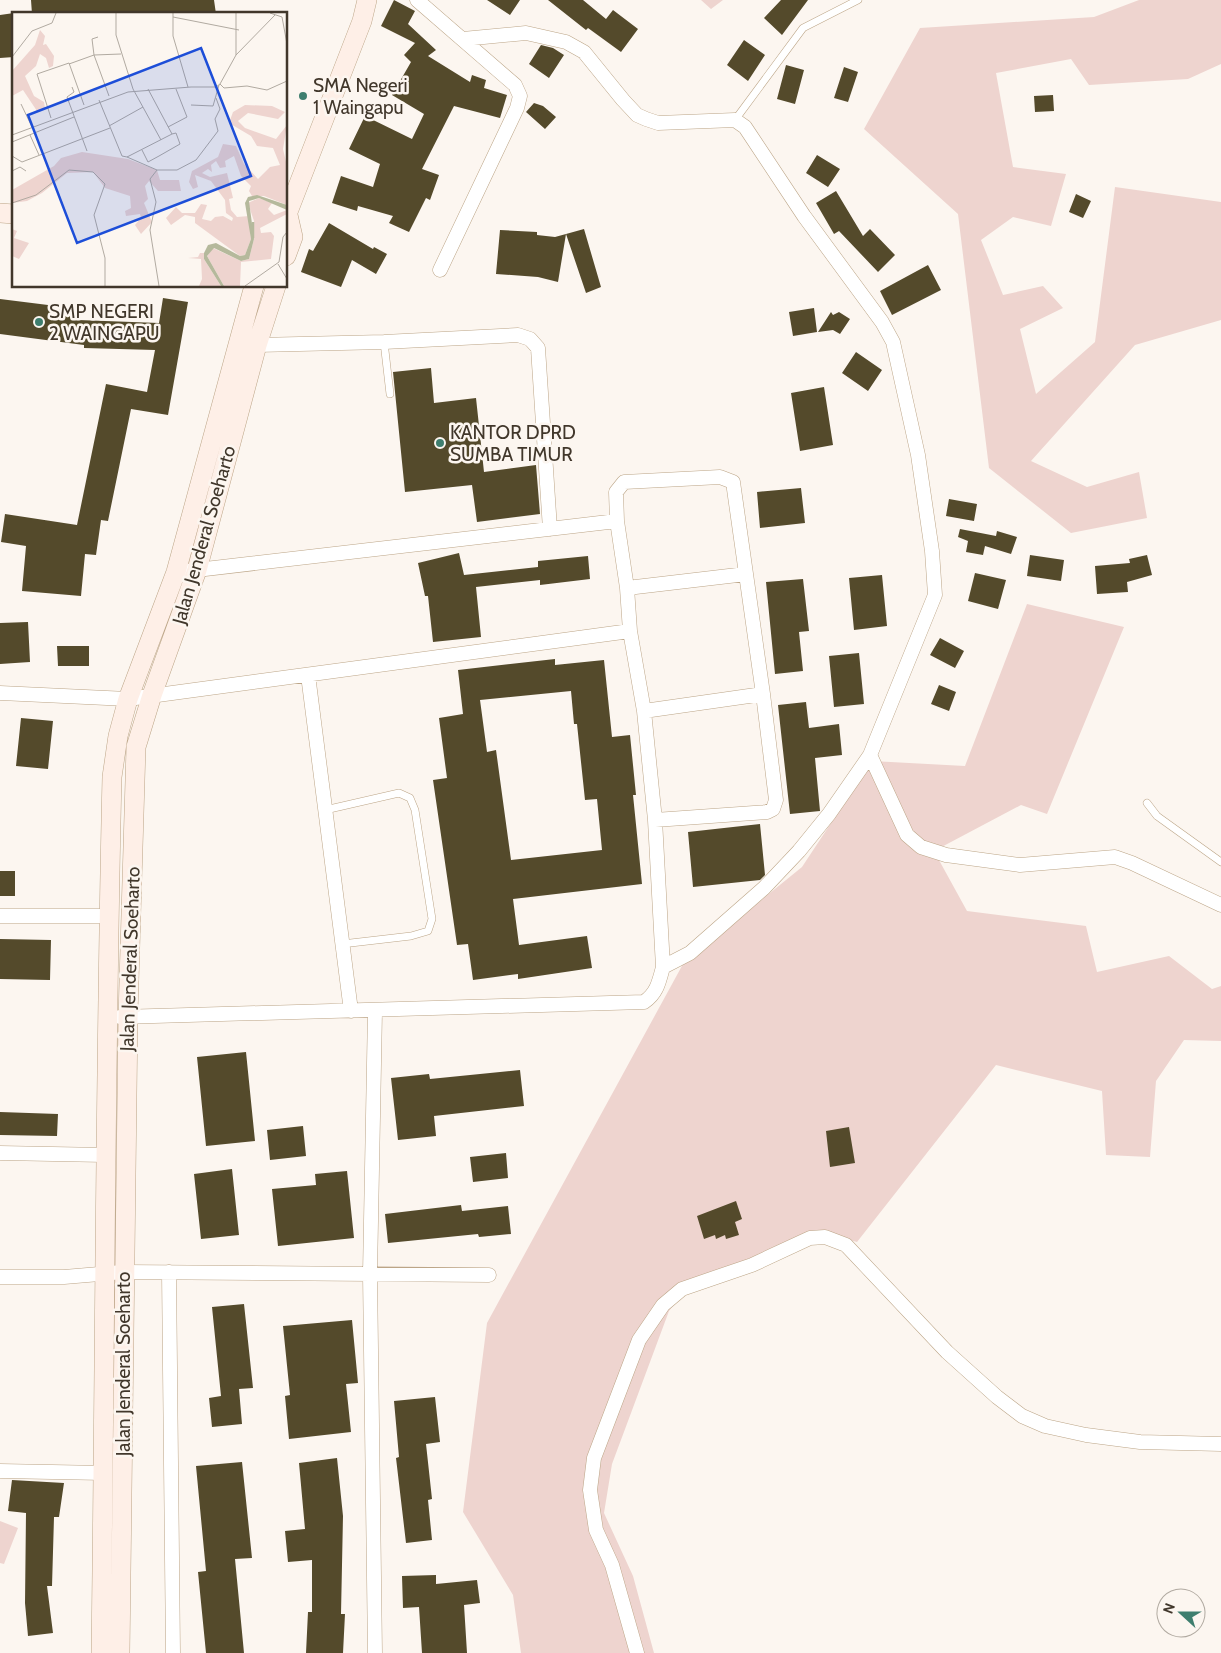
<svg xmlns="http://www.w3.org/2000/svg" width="1221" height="1653" viewBox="0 0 1221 1653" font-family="Cabin,sans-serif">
<rect width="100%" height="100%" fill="#fcf6f0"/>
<path fill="#eed4cf" d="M701,0H723L711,9Z
M1139,0H1221V64L1188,79L1089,85L1071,59L996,73L1013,167L1066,174L1051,226L1013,217L981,240L1003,295L1043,286L1063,308L1020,329L1036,394L1095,342L1115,187L1221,202V320L1135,345L1031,461L1087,487L1139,472L1147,518L1071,533L989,468L958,214L864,129L920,28L1094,17Z
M1027,604L1124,627L1047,814L1021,805L934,851L967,911L1086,926L1097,972L1169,956L1212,989L1221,986V1041L1184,1040L1156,1081L1150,1157L1106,1155L1102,1091L996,1065L857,1242L821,1232L682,1294L669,1311L612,1464L604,1513L633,1576L654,1653H521L513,1595L463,1512L487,1323L683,964L802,867L872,761L965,766Z
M0,1521L18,1528L4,1564L0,1563Z"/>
<path fill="#544a2b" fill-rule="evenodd" d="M31,0H214L216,14H32Z
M394,0L415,11L408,24L436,50L428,56L470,82L472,75L486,80L484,88L507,95L500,118L454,106L422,169L439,175L430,200L426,198L409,232L389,223L393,216L358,206L357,211L332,203L341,176L373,187L380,164L349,149L365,116L412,139L424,114L392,95L411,62L404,55L415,43L381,26Z
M487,0H520L510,15Z
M548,0H583L606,19L613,10L638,29L621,52L588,28L586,30Z
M781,0H808L782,35L764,18Z
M14,13V57L0,58V15Z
M744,40L765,55L748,81L727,65Z
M541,45L553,48L564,55L549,78L529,64Z
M786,65L804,70L795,104L777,99Z
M844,67L858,72L848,102L834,98Z
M1053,95L1054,111L1035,112L1034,96Z
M534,103L543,106L556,117L545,129L526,112Z
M817,155L840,169L828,187L806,173Z
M836,191L863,236L870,229L895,255L878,272L839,231L834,234L816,203Z
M1076,194L1091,201L1083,218L1069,212Z
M329,223L373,249L374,247L387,254L376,274L352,260L341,287L301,272L309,249L313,251Z
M584,229L601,287L586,293L566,234Z
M500,230L537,232V235L555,237L566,234L558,282L538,277L496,274Z
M928,265L941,290L892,315L880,291Z
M163,298L188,302L168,415L131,409L108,521L101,520L96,555L85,554L81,596L22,591L26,546L1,542L5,514L77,525L106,384L147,392L155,350L84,348V345L0,334V299L80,309L78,320L159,323Z
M814,308L817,332L793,336L789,312Z
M831,312L833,315L839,312L850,319L840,334L833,330L818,332Z
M856,352L882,370L868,391L842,373Z
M431,368L434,403L476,398L484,472L536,465L540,514L477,522L472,485L405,492L393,372Z
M824,387L833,445L800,451L791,393Z
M801,488L805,523L760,528L757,492Z
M949,499L977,504L974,521L946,516Z
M960,529L996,536L997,531L1017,537L1011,554L985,546L983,555L966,552L968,541L958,537Z
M459,553L464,575L538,567V561L588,556L590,579L540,585V580L476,587L481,637L433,642L428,596H425L418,563Z
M1030,555L1064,560L1061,581L1027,576Z
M1147,555L1152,575L1127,582L1128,592L1097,594L1095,566L1130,563L1129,559Z
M975,573L1006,580L998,609L968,601Z
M882,575L887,626L854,630L849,578Z
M803,579L809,631L799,632L803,671L775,674L766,582Z
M28,622L30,662L0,664V623Z
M940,638L964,651L955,668L930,655Z
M57,646H89V666H58Z
M859,653L864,704L834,707L829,656Z
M555,659V665L604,660L612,737L630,735L636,795H633L642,884L513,899L519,945L587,936L592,968L518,979V974L473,980L468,944L457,945L433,780L447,778L439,718L463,714L458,670ZM571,691L574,724H577L585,800L597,799L602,850L511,860L496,750L487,752L480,700Z
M939,685L956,692L949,711L931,704Z
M806,702L809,728L839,724L842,755L815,758L820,811L790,814L778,705Z
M21,718L53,721L48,769L16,766Z
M760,824L765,875L760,880L693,887L688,832Z
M0,871H15V896H0Z
M0,939L51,940L50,980L0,979Z
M246,1052L255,1141L206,1146L197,1057Z
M520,1070L524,1106L434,1116L436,1136L398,1140L391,1078L429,1074L430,1079Z
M0,1112L58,1114L57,1136L0,1135Z
M303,1126L306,1156L270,1160L267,1130Z
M849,1127L855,1163L830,1167L826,1131Z
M506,1153L508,1178L473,1182L470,1157Z
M232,1169L239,1235L201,1239L194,1174Z
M347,1171L354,1238L278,1246L272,1189L316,1185L315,1174Z
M736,1201L742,1219L735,1222L739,1235L726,1239L725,1235L716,1239L715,1235L704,1239L697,1216Z
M461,1205L462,1211L508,1206L511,1234L479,1237L478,1234L388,1243L385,1214Z
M244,1304L253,1388L239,1389L242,1424L212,1427L209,1398L221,1396L212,1307Z
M352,1320L358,1383L346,1384L351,1432L289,1439L285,1396L290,1395L283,1326Z
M435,1397L440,1442L426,1444L432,1499L428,1500L432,1540L406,1543L396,1458L399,1457L394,1401Z
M337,1458L343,1516L341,1614H345L343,1653H306L308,1612H312V1560L288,1562L285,1531L305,1529L299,1463Z
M242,1462L252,1558L235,1559L244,1653H206L198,1572L206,1571L196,1466Z
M12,1480L64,1483L59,1517H54L52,1586H47L53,1633L28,1636L25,1603L26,1513L8,1511Z
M436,1575V1584L477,1580L480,1603L464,1605L467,1653H422L419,1607L403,1608L402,1576Z"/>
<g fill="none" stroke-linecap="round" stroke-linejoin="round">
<g stroke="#bca587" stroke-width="8">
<path id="lane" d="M735,120L803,28L858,0
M384,342L390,394
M1147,803L1157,816L1221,862
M325,810L399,793L410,798L415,810L432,919L428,931L411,936L342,944"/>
</g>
<g stroke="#bca587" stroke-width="15">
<path id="street" d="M417,0L515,85L520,96L517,108L440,270
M463,39L526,33L566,42L584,52L623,100L637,115L646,119L658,123L735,120L745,127L804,216L882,322L893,342L918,455L932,551L935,595L870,755L829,814L799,851L764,888L690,953L663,967
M257,345L384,342L518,335L530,339L538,348L550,529
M617,521L616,492L624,482L720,477L733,482L763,694L776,800L773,809L767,812L655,820
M627,588L746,574
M308,675L351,1011
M0,693L128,699L630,631
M644,711L763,694
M870,755L907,835L921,847L946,855L1020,865L1115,857L1132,863L1221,905
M0,916H109
M120,1017L644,1002C657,993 659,982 663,967L655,820L644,711L630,631L627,588L617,521L188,571
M0,1153L105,1155
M169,1272L173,1653
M0,1277H64L123,1272L489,1275
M0,1471L104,1473
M375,1653L370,1274L375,1011
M637,1653L612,1565L596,1530L590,1490L594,1458L639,1340L663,1305L682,1289L752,1265L810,1238L825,1237L846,1245L947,1352L997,1397L1022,1416L1045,1426L1086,1435L1140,1442L1221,1444"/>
</g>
<g stroke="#bca587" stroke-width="20">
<path id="secondary" d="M0,213L14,214
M286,217L362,21L367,0
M286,256L293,237L288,215
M101,1653C105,1361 105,1069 112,777L118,736L128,699L176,572L254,286
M120,1653L128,1015L136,747L152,695L197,570L257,345L276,286"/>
</g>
<use href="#lane" stroke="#fff" stroke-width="7"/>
<use href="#street" stroke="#fff" stroke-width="14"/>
<use href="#secondary" stroke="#feefe7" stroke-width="19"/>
</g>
<g fill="#3e7e6e" stroke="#fcf6f0" stroke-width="2">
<circle cx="303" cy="96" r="5"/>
<circle cx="39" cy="322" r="5"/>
<circle cx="440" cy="443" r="5"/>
</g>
<g text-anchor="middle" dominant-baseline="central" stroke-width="5" stroke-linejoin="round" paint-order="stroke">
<g font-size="19" fill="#41372b" stroke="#fcf6f0" text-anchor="start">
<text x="313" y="85">SMA Negeri<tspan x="313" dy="22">1 Waingapu</tspan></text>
<text x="49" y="311">SMP NEGERI<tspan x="49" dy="22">2 WAINGAPU</tspan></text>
<text x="450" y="432">KANTOR DPRD<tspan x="450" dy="22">SUMBA TIMUR</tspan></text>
</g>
<g font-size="19" fill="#41372b" stroke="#fcf6f0">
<text transform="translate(204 535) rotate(-74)">Jalan Jenderal Soeharto</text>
<text transform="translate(130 959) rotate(-88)">Jalan Jenderal Soeharto</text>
<text transform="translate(123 1364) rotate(-90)">Jalan Jenderal Soeharto</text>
</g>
</g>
<g transform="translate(12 12)">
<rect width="275" height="275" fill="#fcf6f0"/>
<path d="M28,18L33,24L31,33L34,32L42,44L41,54L37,56L34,46L28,42L24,54L13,64L22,84L32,90L33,96L25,99L11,78L0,84V59L23,33ZM233,93L260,94L273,100L266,107L236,101L226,109L233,116L264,127L275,113L271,137L275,154V193L252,184H240L237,179L239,174L229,164L222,144L213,149L214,155L208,156L204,149L199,153L200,160L196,157L190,161L198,165L215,161L221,186L217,187L219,198L225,205L237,204L239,227L233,243L228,244L183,211V205L173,203L159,213L154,206L164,195L170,201H183L189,192L195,193L190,207L199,209L203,205L211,204L220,209L221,206L214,201L213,188L199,169L183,163L186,175L181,177L177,170L180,159L206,145L211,132L224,134L232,152L246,167L258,155L268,153L261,136L245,134L239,124L217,111L221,100ZM70,140L116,147L145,158L148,168H167L169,179H146L137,169L133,174L136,187L132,191L140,210L129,222L123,213L129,206L128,202L114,204L113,199L119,196L118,184L93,176L81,160L55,161L30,181L15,189L0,191V178L42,154L49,146ZM247,186L260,191L256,197L262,203L275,198V202L248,216L249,221L259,220L262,224L259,247L229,250L228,274H212L195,244L201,236L229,249L237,247L242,227V209L236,191ZM0,217L5,219L2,226L17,231L7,247L0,244ZM188,241H192V247L209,274H187L190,267L189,247L176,246L186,245Z" fill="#eed4cf"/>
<path d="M245,183L275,193V198L247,186L237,189L242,227L237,247L229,249L202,236L195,244L212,274H209L192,247V241L196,233L204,231L228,244L233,243L239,227L233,191L236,185Z" fill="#b5b99c"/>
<path fill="none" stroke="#b5b99c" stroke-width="2.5" d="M241,210V226"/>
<path fill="none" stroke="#b1aaa1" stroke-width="1" d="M104,1V23L121,77L149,128M161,1V24L176,75M258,1L270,5L275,32M161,5L227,18M224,43L263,3M0,45L20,19L40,11L44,1M57,52L82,43L80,27L86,25M208,72L212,76L235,74L255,78L275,69M60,75L62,80L55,85L75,139M179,75H204L208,72L224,43V1M97,84L82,43L109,42M87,88L110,144L115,145L160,122L136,77M9,92L20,115M179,93L201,94L207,73M39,106L25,62L57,51L72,93M97,114L131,95M156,115L175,105L164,77M0,123L116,80L179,75M18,123L27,143M0,130L62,105M130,138L136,150L147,144L168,132L164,121L160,122M0,144L10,150L98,116M115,145L145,158H165L184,148L206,119L203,107L208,97L204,86M145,158L138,167L144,190L138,218L147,274M0,159L8,155L14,159M0,191L24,183L57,158L81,160L93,172L82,203L93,246V274M266,252L275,267M233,274L267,250L271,225L275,220"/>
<path fill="#1d4ed8" fill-opacity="0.15" stroke="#1d4ed8" stroke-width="2.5" d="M189,36L239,164L65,231L16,103Z"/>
<rect width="275" height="275" fill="none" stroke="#41372b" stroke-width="2.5"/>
</g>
<g transform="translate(1181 1613) rotate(291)"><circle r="24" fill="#fcf6f0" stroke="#b1aaa1"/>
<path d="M0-4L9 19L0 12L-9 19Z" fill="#3e7e6e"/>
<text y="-8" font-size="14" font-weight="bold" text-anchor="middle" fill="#41372b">N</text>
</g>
</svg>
